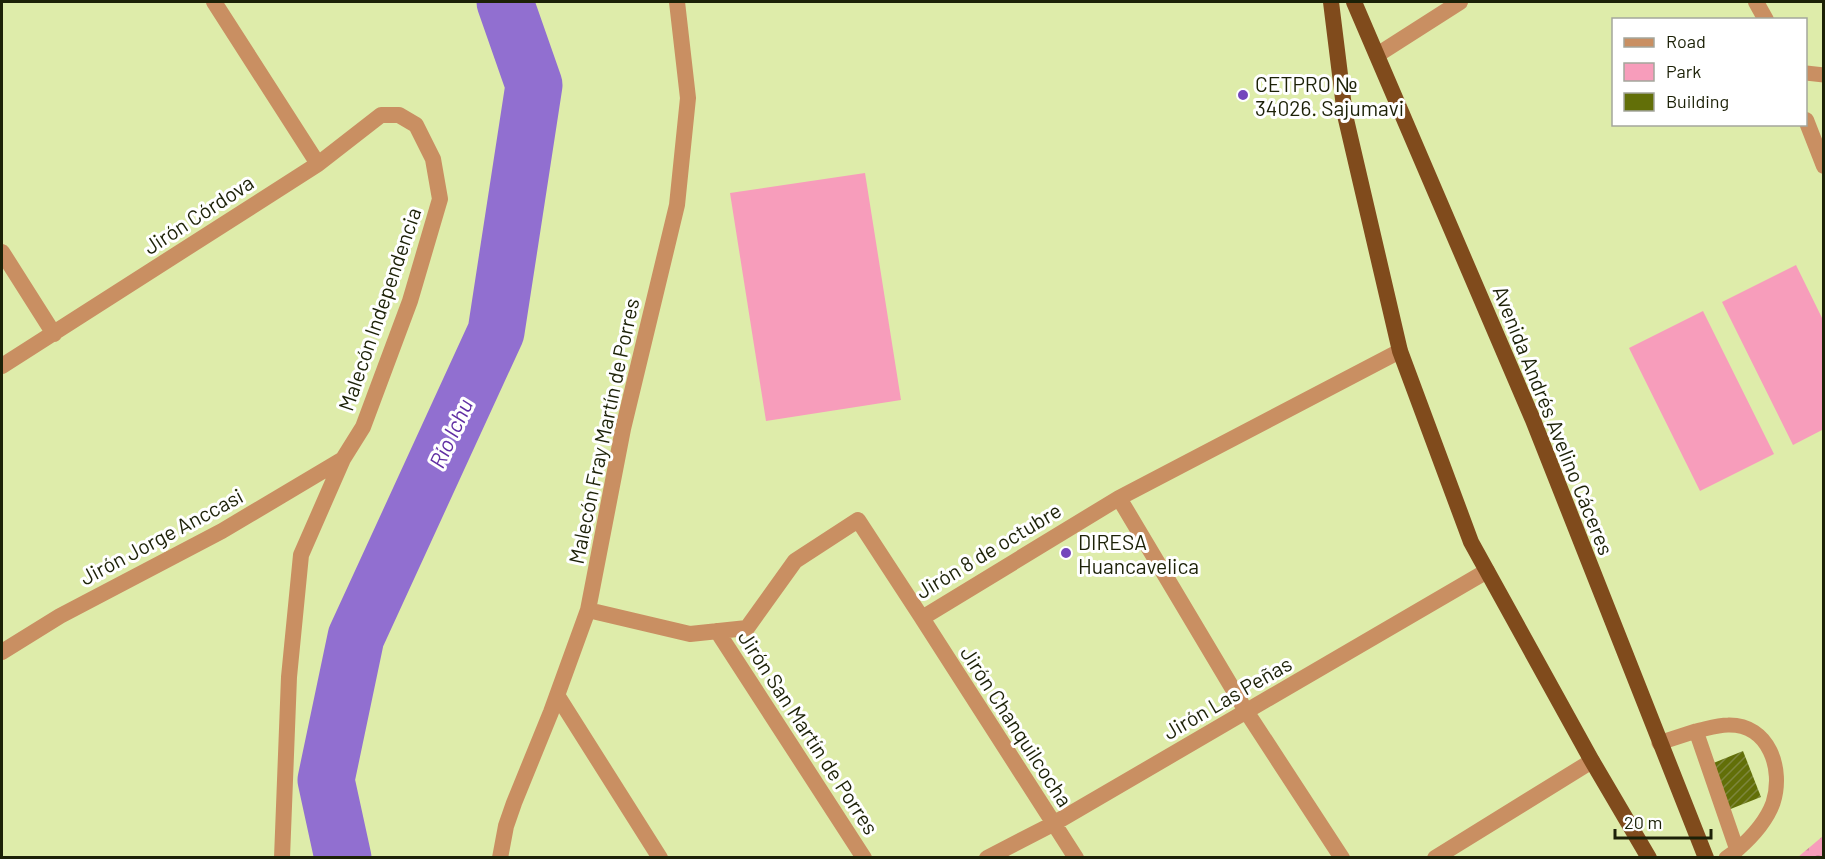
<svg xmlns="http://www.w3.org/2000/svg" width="1825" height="859" viewBox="0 0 1825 859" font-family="Barlow,sans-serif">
<defs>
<pattern id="cemetery-stones" width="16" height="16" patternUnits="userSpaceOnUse" patternTransform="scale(1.5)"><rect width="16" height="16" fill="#f79dbb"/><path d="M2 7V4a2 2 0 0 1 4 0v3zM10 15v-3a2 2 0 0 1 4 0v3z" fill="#d3879f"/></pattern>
<pattern id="building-hatch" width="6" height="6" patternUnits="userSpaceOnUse" patternTransform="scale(1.5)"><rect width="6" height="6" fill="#626f08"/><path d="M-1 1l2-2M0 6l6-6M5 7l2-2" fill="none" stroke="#7d863c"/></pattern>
</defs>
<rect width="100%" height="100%" fill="#deecaa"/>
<path fill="#f79dbb" d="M865,173L901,400L766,421L730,193Z
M1796,265L1823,320L1824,429L1793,445L1722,302Z
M1703,311L1774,454L1700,491L1629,348Z"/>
<path fill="url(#cemetery-stones)" d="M1823,836V857H1798Z"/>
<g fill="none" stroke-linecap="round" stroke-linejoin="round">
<path stroke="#916fd0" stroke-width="57" d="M343,858L326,780L356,637L496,332L534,85L505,2"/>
</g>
<path fill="url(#building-hatch)" d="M1743,751L1761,797L1728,810L1711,764Z"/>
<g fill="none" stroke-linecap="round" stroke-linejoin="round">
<path stroke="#c98f62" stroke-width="15" d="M1806,73L1824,75
M1696,731C1706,729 1717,725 1728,725C1769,724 1784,769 1773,803C1766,822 1752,837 1737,850
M1659,743L1696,731L1737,850L1726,858"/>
<path stroke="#c98f62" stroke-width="16" d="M214,2L318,164
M1756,2L1766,20
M1377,55L1460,2
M1806,120L1824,166
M2,252L54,334
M2,366L318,164L381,115H399L416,125L433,159L440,199L410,301L363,427L343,459L301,555L289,677L282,858
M1119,498L1246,711L1342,858
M588,610L690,634L747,628L795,561L858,520L922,618L1119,498L1400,351
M922,618L1076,858
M717,631L864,858
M2,652L60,616L222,531L343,459
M557,695L660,858
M500,858L506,826L514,803L551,712L588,610L623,429L677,205L688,98L677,2
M987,858L1053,824L1487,571
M1435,858L1592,761"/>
<path stroke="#804b1c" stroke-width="16" d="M1331,2L1345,115L1400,351L1471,542L1592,761L1649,858
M1354,2L1533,420L1706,858"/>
</g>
<g fill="#7445bc" stroke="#fff" stroke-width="2">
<circle cx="1243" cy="95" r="6"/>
<circle cx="1066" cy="553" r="6"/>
</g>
<g text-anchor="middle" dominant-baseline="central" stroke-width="6" stroke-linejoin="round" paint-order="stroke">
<g font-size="21" fill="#1c2107" stroke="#fff" text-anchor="start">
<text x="1255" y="83">CETPRO №<tspan x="1255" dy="24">34026. Sajumavi</tspan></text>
<text x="1078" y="541">DIRESA<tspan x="1078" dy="24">Huancavelica</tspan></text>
</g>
<g font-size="21" fill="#1c2107" stroke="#fff">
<text transform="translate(198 214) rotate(-33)">Jirón Córdova</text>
<text transform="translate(379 309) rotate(-71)">Malecón Independencia</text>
<text transform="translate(1554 420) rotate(68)">Avenida Andrés Avelino Cáceres</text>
<text transform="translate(603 431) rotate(-78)">Malecón Fray Martín de Porres</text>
<text transform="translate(161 536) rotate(-28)">Jirón Jorge Anccasi</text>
<text transform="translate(988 550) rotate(-31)">Jirón 8 de octubre</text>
<text transform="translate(1227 697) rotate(-30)">Jirón Las Peñas</text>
<text transform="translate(1017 726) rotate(57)">Jirón Chanquilcocha</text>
<text transform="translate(809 732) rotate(57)">Jirón San Martín de Porres</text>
</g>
<g font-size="22" font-style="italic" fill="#602ea3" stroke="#fff">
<text transform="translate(450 433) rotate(-65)">Río Ichu</text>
</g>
</g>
<rect width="1825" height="859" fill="none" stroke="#1c2107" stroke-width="6"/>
<rect x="1612" y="18" width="195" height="108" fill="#ffffff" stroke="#a4a69c" stroke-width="1.5"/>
<rect x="1624" y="38" width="30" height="9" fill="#c98f62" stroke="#a4a69c" stroke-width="1.5"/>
<text x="1666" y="48" font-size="18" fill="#1c2107">Road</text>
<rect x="1624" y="63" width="30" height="18" fill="#f79dbb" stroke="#a4a69c" stroke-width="1.5"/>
<text x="1666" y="78" font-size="18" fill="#1c2107">Park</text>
<rect x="1624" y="93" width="30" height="18" fill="#626f08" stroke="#a4a69c" stroke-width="1.5"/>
<text x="1666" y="108" font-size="18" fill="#1c2107">Building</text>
<path d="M1615 829v9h96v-9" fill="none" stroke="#1c2107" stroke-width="3"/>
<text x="1624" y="829" font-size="18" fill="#1c2107" stroke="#ffffff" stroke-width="4.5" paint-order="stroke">20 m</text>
</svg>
